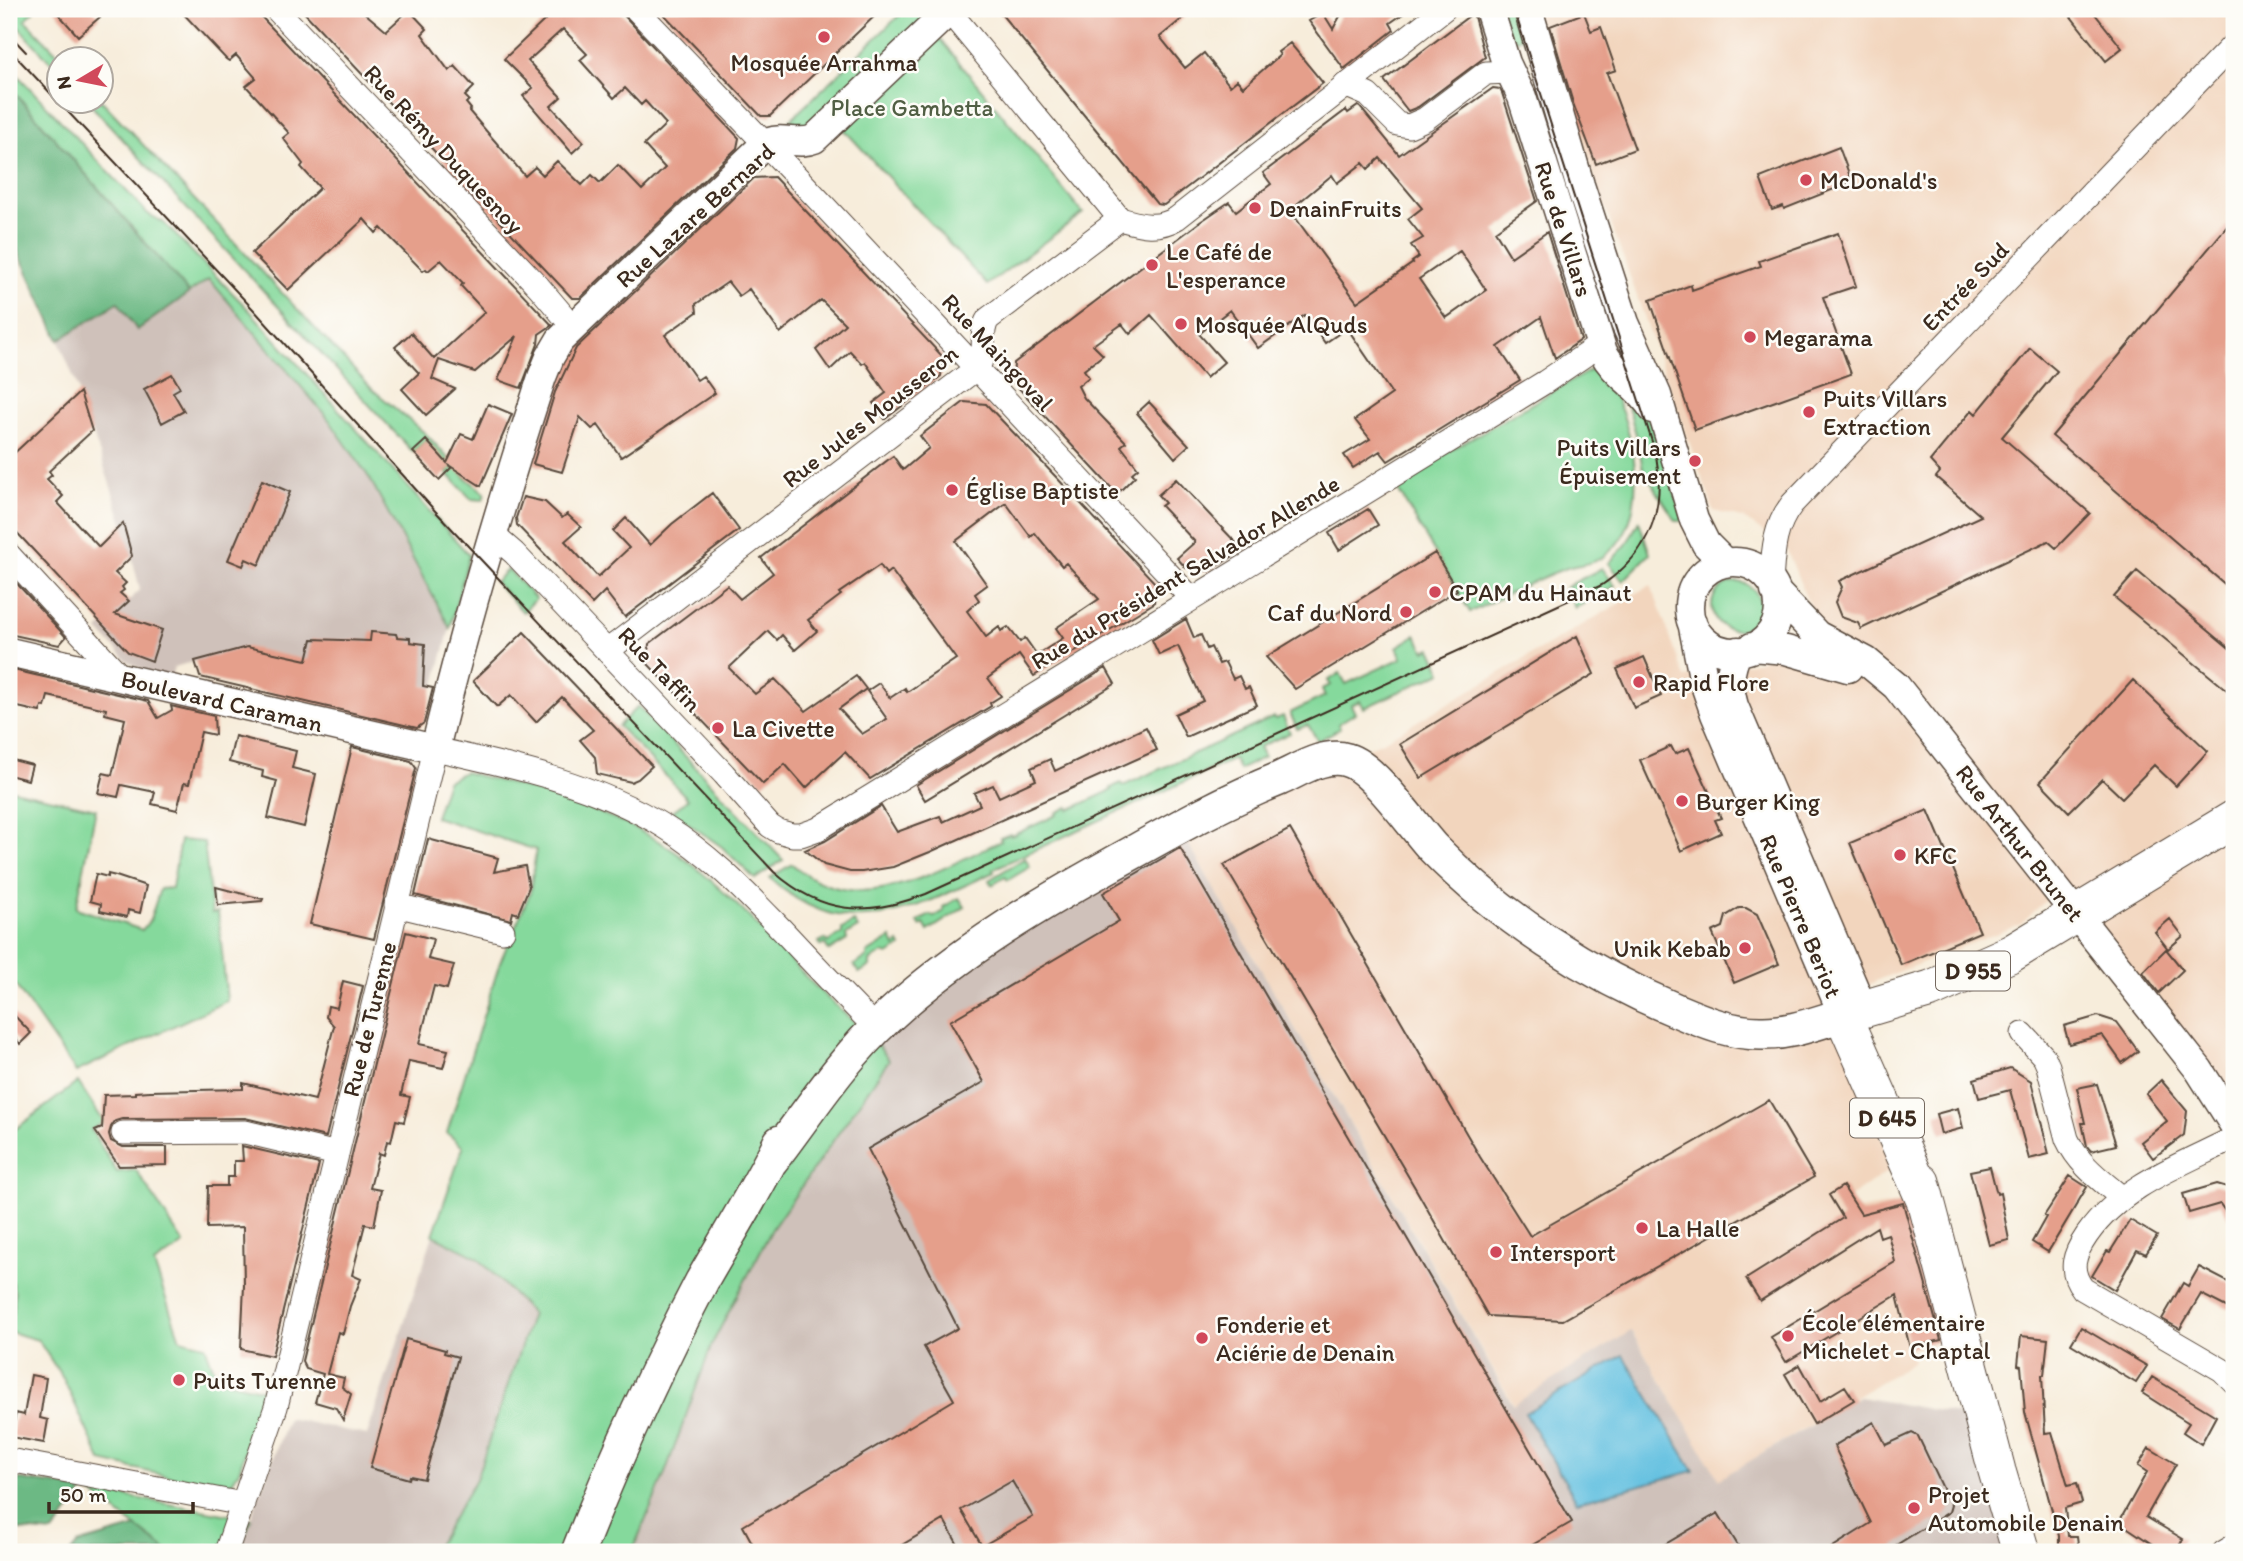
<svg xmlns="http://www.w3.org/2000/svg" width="2243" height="1561" viewBox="0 0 2243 1561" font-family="Itim,sans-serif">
<rect width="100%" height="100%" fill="#fdfcf7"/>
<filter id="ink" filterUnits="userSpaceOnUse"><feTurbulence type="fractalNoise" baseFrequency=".0143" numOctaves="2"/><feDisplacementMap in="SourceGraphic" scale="14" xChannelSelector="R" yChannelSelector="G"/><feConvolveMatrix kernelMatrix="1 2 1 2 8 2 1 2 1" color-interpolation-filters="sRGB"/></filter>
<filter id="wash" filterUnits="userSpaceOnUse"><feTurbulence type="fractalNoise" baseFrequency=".00686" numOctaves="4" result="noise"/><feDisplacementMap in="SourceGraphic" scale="28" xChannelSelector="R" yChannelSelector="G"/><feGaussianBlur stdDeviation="1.57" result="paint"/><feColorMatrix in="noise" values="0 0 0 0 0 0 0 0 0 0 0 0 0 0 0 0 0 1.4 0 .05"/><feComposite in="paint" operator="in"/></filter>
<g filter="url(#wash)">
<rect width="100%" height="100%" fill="#f7eddb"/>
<path fill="#f2d5bd" d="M1534,9H2226L2234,17V1104L2063,884L2021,924L1880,979L1833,1004L1893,1168L1848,1198L1858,1210L1905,1202L1944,1340L1910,1348L1913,1362L1719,1480L1632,1332L1514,1405L1182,833L1385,740L1651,585L1685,678L1759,661L1800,639L1816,622L1787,550L1745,519L1714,511Z"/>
<path fill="#cfc1ba" d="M209,279L327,417L370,479L450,628L434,688L247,647L174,667L171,677L146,672L127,661L98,630L140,590L126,532L77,386L59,341L118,302L137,330Z
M1182,833L1513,1405L1631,1331L1719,1479L1859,1397L1969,1416L2009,1552H632L664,1476L712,1344L772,1229L877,1043L1000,940Z
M433,1235L478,1258L532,1314L476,1479L433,1552H238L288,1418L367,1435Z"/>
<path fill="#85d99c" stroke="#60825d" stroke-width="2" d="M9,9H32L34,11L25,20L63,59L60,60L59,71L9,17Z
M906,9H927L939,38L1083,213L987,285L839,124L800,135L783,127Z
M1500,9H1520L1528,36L1510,41Z
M9,66L148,214L163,222L251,312L469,555L450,628L370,479L327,417L209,279L189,293L9,86Z
M102,101L372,389L427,435L466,478L485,493L483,500L471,499L447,473L451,468L426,440L413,452L88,102Z
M1596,367C1602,376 1609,384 1614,394C1637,440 1652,522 1603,557C1592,565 1579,564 1567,568C1534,579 1502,598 1470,612L1395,485L1447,452Z
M1621,384L1651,422L1684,521H1676L1643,470L1638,441Z
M1639,521L1650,554L1623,581L1609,563L1626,545Z
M1602,568L1615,586L1575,608L1566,587Z
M508,569L536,599L523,612L495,582Z
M1712 606a24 24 0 1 1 48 0a24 24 0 1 1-48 0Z
M1416,635L1425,651L1431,648L1442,672L1364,708L1360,701L1351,705L1355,713L1338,724L1340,728L1318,741L1308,725L1297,729L1290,713L1325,696L1322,689L1331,685L1328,681L1340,673L1346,684L1402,658L1397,647Z
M638,706L783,860L755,879L722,847L672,812L688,799L618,726Z
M1283,716L1290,733L1259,747L1264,757L1239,770L1234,759L993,869L994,872C913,909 846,949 770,878L792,864C858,922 934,872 1001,841L1000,838L1010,834L1011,836L1057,815L1056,813L1068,807L1069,810L1112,790L1111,788L1121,783L1123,786L1274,717L1276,719Z
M464,772C536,790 625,813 685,859C731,894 770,940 810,981C836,1008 868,1030 889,1060L772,1229L712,1344L664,1476L632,1552H433L476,1479L532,1314L478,1258L433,1235L463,1147L447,1133L500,962L530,893L536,850L435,817L447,781Z
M9,789L96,809L76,908L142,930L150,920L160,889L172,888L180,840L204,842L212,913L218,912L227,1001L76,1072L9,976Z
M1025,858L1030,867L1008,880L1005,877L992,885L989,880Z
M959,898L965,907L928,931L924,924L920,926L918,922L930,915L934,917L944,911L943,907Z
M854,922L858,928L846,935L847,940L829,951L825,944L821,946L819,942L825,939L828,942L842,934V929Z
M891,938L895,946L899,943L901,947L888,955L883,953L870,961V966L859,973L854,965L867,957V953Z
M78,1082L104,1122L91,1130L117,1172L136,1170L184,1244L154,1264L180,1339L205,1345L217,1379L264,1390L239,1471L229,1487H215L101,1461L64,1380L38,1340L10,1332L15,1293L9,1275V1134Z
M86,1489L251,1519L238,1552H169Z"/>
<path fill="#6cb984" stroke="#547251" stroke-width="2" d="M9,86L189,293L137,330L118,302L59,340L9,232Z
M9,1478L86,1489L53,1533L9,1529Z
M136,1527L169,1552H71L78,1544Z"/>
<path fill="#62c0e0" stroke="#4e757f" stroke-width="2" d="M1623,1355L1694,1471L1577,1502L1525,1413Z"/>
<g id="blocks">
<path fill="#e59f8b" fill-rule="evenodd" d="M54,9H92L100,17L78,36Z
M179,9H254L552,325L539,334L538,344L521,388L498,380L517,336L475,372L439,360L432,379L455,389L426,415L402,389L419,373L395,347L411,333L434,359L485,312L461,286L463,283L441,260L428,271L426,269L423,271L381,228L376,233L364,219L288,290L252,253L320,188L301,167L303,164L283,138L289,133L246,86L256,78L236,55L229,61L226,59Z
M301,9H360L386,31L409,10L427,29L422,34L449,71L455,66L474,87L465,96L469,100L466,103L471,109L469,111L525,176L535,167L543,175L557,161L582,185L592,175L600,183L618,165L642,190L665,168L644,145L666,124L645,101L641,105L625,88L614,98L580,60L587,54L563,29L528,61L561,97L551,106L584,142L572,153L523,96L533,88L504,59L545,20L542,17L551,9H618L739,138L737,148L580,298H572Z
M659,9H882L770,116H761Z
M997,9H1194L1160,37L1185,68L1204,53L1230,86L1237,80L1243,87L1280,55L1278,52L1290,43L1323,83L1164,205L1157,204Z
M1344,9H1410L1390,23L1394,30L1344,69L1309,21L1323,13L1333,29Z
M2065,9H2091L2122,48L2106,61Z
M1473,13L1485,57L1418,107L1408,111L1384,80Z
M1584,13L1591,31L1601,27L1616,70L1607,73L1635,149L1596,164L1573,103L1550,26Z
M1493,88L1500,89L1502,93L1537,201L1495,231L1511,257L1547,232L1581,340L1555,358L1541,317L1498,347L1520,380L1388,461L1380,451L1353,468L1344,455L1370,439L1355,420L1392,394L1347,328L1325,343L1305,315L1258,348L1230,310L1199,334L1224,362L1206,378L1151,315L1130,334L1122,324L1093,345L1103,355L1084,370L1089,377L1078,386L1084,398L1126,442L1121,446L1138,468L1132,473L1135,476L1117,494L1013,382L1014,363L1200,222L1229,202L1236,211L1271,184L1263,173L1346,110L1348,113L1358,106L1360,107L1399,155ZM1380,158L1422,208L1408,219L1423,238L1411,245L1419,257L1412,262L1413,263L1357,302L1292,213L1299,208L1297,204L1332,175L1337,183L1363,163L1368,169ZM1460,251L1486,290L1446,318L1419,279Z
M1839,147L1852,182L1784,209L1783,206L1772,210L1760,178Z
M774,177L943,357L941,376L885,419L873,403L886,393L865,362L862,364L850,351L830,370L816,350L845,324L821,300L780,333L749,289L739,296L728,282L696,304L697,312L665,335L697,380L703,376L715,393L621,457L598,425L592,429L580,417L562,472L533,464L555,392L576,348L754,178Z
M2234,218V592L2052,436Z
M1838,233L1856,286L1823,297L1851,374L1695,430L1650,300L1691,285L1692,290L1761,266L1759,261Z
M2030,348L2057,371L2002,437L2090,513L2056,548L2048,541L1861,629L1858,623L1841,617L1835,602L1842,587L1839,581L1981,516L1936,477L1940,472L1930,461L1972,410L1976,414Z
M172,374L180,388L173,392L184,411L162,423L144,389Z
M80,392L92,431L49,471L52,475L47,479L63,496L57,502L99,547L123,523L132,556L115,573L126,583L122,587L124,590L120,593L129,601L115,614L162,630L152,661L128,652L9,524V458Z
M964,402L986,404L1057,478L1156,584L1154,603L1034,676L1019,655L988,678L1001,696L990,703L991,706L870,779L845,752L806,788L785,764L763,784L647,663L649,644L727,585L740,599L773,573L761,558L893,456L903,470L929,448L920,436ZM1006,503L1031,537L1035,533L1062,566L1066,563L1099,599L1056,628L1063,638L1037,655L1025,638L1020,642L1008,627L1001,631L999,627L986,637L967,611L979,600L975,594L987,585L956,541ZM880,565L886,574L891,570L956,659L907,692L905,688L890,698L879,683L867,691L887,719L862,734L839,709L866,689L856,676L806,711L775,679L755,694L729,668L768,631L777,640L782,635L795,650L817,631L808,620L841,595L839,593Z
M1149,402L1189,445L1175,458L1137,413Z
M488,404L512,414L481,486L450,466L451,468L439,480L413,452L426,440L447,463L461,434L473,439Z
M1176,479L1220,526L1243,550L1209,571L1186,568L1177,558L1195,542L1161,506L1165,503L1158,495Z
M262,480L290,492L259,565L246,559L243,566L228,560Z
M712,493L739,530L625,617L605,591L592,604L517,525L516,518L523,497L545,502L562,518L567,514L581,527L565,541L598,577L629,548L613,531L626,518L650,545L672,524Z
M1368,509L1378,525L1339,550L1329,533Z
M1435,553L1457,590L1295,689L1266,657Z
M2137,571L2234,652V696L2114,597Z
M9,575L66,637L59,645L9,634Z
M1186,619L1194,638L1201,635L1207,649L1211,647L1219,664L1225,662L1233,679L1239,676L1245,689L1249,687L1257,705L1186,737L1175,714L1203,701L1178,646L1159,655L1152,640Z
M371,632L396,634L397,637L410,638V642L425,644L423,686L433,688L424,723L417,728L200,677L195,661L247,647L307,660L312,639L370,641Z
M524,632L652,766L638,779L631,782L597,774L595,757L580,740L593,730L562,697L536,722L511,695L497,707L473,681Z
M1577,636L1594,674L1421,778L1400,744Z
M1644,657L1661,696L1634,708L1617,669Z
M1106,668L1115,684L925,800L916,785Z
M9,669L148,701L158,718L172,710L171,706L214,716L215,735L201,732L189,784L184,783L177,810L152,804L155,792L121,785L118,797L98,793L103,773L112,775L125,719L105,714L106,709L48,696L45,707L42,706L40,712L9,705Z
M2133,680L2208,751L2176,786L2154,765L2122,798L2102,779L2069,812L2040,782Z
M1146,727L1157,750L930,852L893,867L862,872H850L824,865L805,850L825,841L881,806L897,832L940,816L943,822L980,805L974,793L993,785L999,797L1036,780L1031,768L1050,759L1055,771Z
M235,736L296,751L292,768L316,774L304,827L268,818L277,781L262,777L263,771L229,762Z
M1671,746L1675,754L1689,748L1721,818L1715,820L1721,833L1681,851L1640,760Z
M352,747L411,761L416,768L374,939L310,924Z
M9,759L32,765L28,780L9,775Z
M1928,810L1980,932L1901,965L1850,843Z
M1290,829L1480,1157L1530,1236L1769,1100L1814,1177L1563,1320L1488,1316L1417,1191L1224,865Z
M428,839L498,858L494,872L525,866L529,887L518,914L513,912L511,920L415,895Z
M1180,848L1572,1522L1520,1552H962L944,1520L890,1552H757L743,1526L954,1400L924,1347L958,1328L868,1149L984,1082L950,1021L1119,921L1103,893ZM1012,1481L1033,1517L982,1546L961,1510Z
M96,874L108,877V874L116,876L146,886L140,913L128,910L127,917L100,911L101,904L90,901Z
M216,887L263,899L262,901L218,905Z
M1739,908H1746L1757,914L1779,964L1734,983L1712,932L1723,927L1726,916Z
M2170,919L2183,936L2168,949L2155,932Z
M406,932L433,939L428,959L454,965L447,989L434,986L419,1044L448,1050L443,1068L409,1061L401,1095L410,1097L404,1122L396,1120L391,1142L387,1141L384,1155L379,1153L370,1188L381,1190L374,1226L365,1224L352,1275L361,1279L350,1306L343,1334L338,1332L327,1374L344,1378L342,1387L351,1394L343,1420L336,1408L315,1402L323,1374L306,1369L302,1361Z
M2166,949L2183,970L2159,993L2143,972Z
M343,981L363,986L326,1137L245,1118L122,1119L115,1121L111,1127L109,1134L111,1141L123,1147H167V1165L119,1166L95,1131L102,1128L104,1095L135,1094V1092L150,1091L243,1089V1083L315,1100L334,1026L326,1017L328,1006L337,1008Z
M9,1010L31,1033L20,1044L9,1031Z
M2098,1016L2117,1022L2138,1051L2122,1063L2102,1035L2069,1044L2064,1026Z
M2010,1068L2031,1081L2049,1154L2029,1159L2010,1090L1979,1098L1974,1079Z
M2161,1080L2187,1111L2184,1135L2153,1158L2141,1142L2167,1121L2146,1094Z
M2097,1084L2116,1145L2091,1151L2087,1146L2082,1123H2085L2077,1088Z
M1958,1108L1963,1128L1941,1134L1936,1114Z
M242,1146L319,1164L272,1356L241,1349L244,1286L243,1227L207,1228L208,1186H227V1177H234V1161H243Z
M1990,1167L1997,1194L2000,1193L2009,1240L1989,1245L1970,1171Z
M2070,1176L2087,1187L2048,1252L2032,1242L2046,1217L2044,1216Z
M2217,1184L2234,1189V1224L2220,1204L2189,1213L2183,1194Z
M1843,1186L1861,1214L1903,1203L1941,1340L1910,1348L1897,1295L1786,1362L1771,1337L1895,1262L1888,1234L1880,1237L1877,1227L1760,1301L1746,1279L1843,1218L1829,1195Z
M2130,1220L2157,1236L2146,1254L2137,1250L2115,1290L2092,1276L2107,1251L2110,1252Z
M2199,1267L2234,1285V1311L2201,1294L2180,1329L2162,1319L2183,1283L2188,1286Z
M2081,1327L2147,1366L2136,1383L2071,1344Z
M2021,1336L2048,1339L2044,1375H2042L2045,1433L2052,1432L2068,1485L2077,1483L2082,1503L2065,1508L2068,1536H2077L2079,1552H2059V1536L2025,1412L2021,1366L2018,1365Z
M406,1339L445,1350L444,1353L458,1357L424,1479L410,1476L409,1479L370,1468Z
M1800,1365L1820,1401L1845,1386L1854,1400L1814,1424L1785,1374Z
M31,1375L46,1378L40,1418L48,1420L44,1443L11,1437L16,1413L24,1415Z
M2152,1377L2216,1416L2201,1444L2183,1432L2189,1423L2142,1393Z
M1874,1422L1886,1445L1912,1433L1918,1436L1951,1505L1949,1512L1885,1552H1825L1871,1523L1834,1446Z
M2149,1448L2176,1464L2146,1517L2183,1539L2175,1552H2164L2119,1522L2147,1472L2138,1466Z
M1718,1513L1742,1552H1652Z"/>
</g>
</g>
<g filter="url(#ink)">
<use href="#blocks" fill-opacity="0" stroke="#57473a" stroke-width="2"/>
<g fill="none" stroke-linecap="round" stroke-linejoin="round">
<g stroke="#57473a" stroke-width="25">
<path id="minor" d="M276,9L539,287L573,327
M636,9L798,178L1191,598
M949,11L1120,219
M1345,85L1368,95L1397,124L1409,126L1425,119L1486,73L1510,72
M492,534L514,553L724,774L770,826L778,831L792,835H801L818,829L1545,382L1601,344
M9,555L122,678
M1771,583C1773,554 1773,528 1792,504L2234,44
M607,651L977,368C989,352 978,334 988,319L1120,219C1141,225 1157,230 1177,218L1444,9
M396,905L503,931
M2023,1034L2044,1057L2048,1066L2067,1139C2079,1165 2101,1180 2122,1198
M123,1133L245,1132L337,1154
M2234,1138C2181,1165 2122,1185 2087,1235C2074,1254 2068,1270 2083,1289L2222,1370L2234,1382
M9,1460L243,1504
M226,1552L276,1407L435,749C513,766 596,784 665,827C711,855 747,894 784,932C814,964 845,997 876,1028
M2224,1552L2234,1546"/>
</g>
<g stroke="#57473a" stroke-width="31">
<path id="tertiary" d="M1489,9L1506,63L1522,97L1603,352C1615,375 1639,386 1653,409
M1528,9L1580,185L1625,323L1657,395L1694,520L1706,544L1725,563
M1689 607a45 45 0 1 1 90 0a45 45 0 1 1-90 0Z
M1775,591L1817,635L1866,661L1896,686L2199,1070L2234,1125
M1692,622L1704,682L1715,714L1843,1015
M1752,647L1786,650L1848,668
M1738,651C1729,671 1728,685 1734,706L1863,1009
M9,652L435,749C465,623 502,500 542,377L550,357L560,340L765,144C781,135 797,146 814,139L949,11V9"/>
</g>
<g stroke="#57473a" stroke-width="36">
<path id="secondary" d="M771,1161C808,1113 842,1059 887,1018C959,951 1046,900 1132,853C1180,826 1227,800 1279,779C1299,770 1324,753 1347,760C1373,767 1413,826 1433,848C1501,918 1589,974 1678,1011C1704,1022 1731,1033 1760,1033C1789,1034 1816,1023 1843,1015
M578,1552C614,1460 656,1369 702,1281C728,1235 757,1190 780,1142"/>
</g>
<g stroke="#57473a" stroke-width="39">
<path id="primary" d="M1921,1182L1997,1471L2021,1552
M1927,1205L1843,1015L1931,989L2012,953L2234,819"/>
</g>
<use href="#minor" stroke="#fff" stroke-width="23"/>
<use href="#tertiary" stroke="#fff" stroke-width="28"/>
<use href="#secondary" stroke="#fff" stroke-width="33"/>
<use href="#primary" stroke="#fff" stroke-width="37"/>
<path stroke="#3b2a1e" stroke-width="2" d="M9,34L26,52
M9,49L253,309L437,513L774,872C823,915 866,917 926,894L1602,585C1650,553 1667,507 1655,451L1514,9"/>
</g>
</g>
<g fill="#d1495b" stroke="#fdfcf7" stroke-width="2.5">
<circle cx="824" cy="37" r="7"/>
<circle cx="1806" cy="180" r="7"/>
<circle cx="1255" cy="208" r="7"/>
<circle cx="1152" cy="265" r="7"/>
<circle cx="1181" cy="324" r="7"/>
<circle cx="1750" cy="337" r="7"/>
<circle cx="1809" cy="412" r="7"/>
<circle cx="1695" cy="461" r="7"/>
<circle cx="952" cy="490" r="7"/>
<circle cx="1435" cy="592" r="7"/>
<circle cx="1406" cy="612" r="7"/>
<circle cx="1639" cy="682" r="7"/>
<circle cx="718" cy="728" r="7"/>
<circle cx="1682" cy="801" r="7"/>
<circle cx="1900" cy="855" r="7"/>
<circle cx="1745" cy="948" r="7"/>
<circle cx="1642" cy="1228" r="7"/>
<circle cx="1496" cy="1252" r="7"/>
<circle cx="1788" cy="1336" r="7"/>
<circle cx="1202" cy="1338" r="7"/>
<circle cx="179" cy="1380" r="7"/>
<circle cx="1914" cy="1508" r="7"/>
</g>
<g text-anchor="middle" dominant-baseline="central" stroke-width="5" stroke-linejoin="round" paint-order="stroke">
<g fill="#fdfcf7" stroke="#75695f" stroke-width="2">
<rect x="1936" y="951.5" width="74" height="39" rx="5"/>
<rect x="1850" y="1098.5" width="74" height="39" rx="5"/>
</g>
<g font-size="23" font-weight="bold" fill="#3b2a1e">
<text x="1973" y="971">D 955</text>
<text x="1887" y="1118">D 645</text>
</g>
<g font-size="24" fill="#3b2a1e" stroke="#fdfcf7" text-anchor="start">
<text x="824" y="62" text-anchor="middle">Mosquée Arrahma</text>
<text x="1820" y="180">McDonald's</text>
<text x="1269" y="208">DenainFruits</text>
<text x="1166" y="251">Le Café de<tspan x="1166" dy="28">L'esperance</tspan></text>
<text x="1195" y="324">Mosquée AlQuds</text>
<text x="1764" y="337">Megarama</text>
<text x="1823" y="398">Puits Villars<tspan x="1823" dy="28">Extraction</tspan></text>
<text x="1681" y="447" text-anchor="end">Puits Villars<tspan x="1681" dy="28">Épuisement</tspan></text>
<text x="966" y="490">Église Baptiste</text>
<text x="1449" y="592">CPAM du Hainaut</text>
<text x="1392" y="612" text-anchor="end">Caf du Nord</text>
<text x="1653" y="682">Rapid Flore</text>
<text x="732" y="728">La Civette</text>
<text x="1696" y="801">Burger King</text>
<text x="1914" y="855">KFC</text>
<text x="1731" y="948" text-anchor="end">Unik Kebab</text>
<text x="1656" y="1228">La Halle</text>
<text x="1510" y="1252">Intersport</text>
<text x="1802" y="1322">École élémentaire<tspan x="1802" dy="28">Michelet - Chaptal</tspan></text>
<text x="1216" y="1324">Fonderie et<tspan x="1216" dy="28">Aciérie de Denain</tspan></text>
<text x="193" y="1380">Puits Turenne</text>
<text x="1928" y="1494">Projet<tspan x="1928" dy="28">Automobile Denain</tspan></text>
</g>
<g font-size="24" fill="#515f44" stroke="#fdfcf7">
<text x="912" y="107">Place Gambetta</text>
</g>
<g font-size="24" fill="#3b2a1e" stroke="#fdfcf7">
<text transform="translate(444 149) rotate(47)">Rue Rémy Duquesnoy</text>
<text transform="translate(695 215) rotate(-42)">Rue Lazare Bernard</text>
<text transform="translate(1564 229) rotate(72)">Rue de Villars</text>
<text transform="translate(1965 286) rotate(-46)">Entrée Sud</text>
<text transform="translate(998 352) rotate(47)">Rue Maingoval</text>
<text transform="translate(870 416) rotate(-38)">Rue Jules Mousseron</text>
<text transform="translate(1185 572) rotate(-31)">Rue du Président Salvador Allende</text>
<text transform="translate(660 669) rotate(46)">Rue Taffin</text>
<text transform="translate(222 701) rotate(13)">Boulevard Caraman</text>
<text transform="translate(2020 843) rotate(52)">Rue Arthur Brunet</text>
<text transform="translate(1801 916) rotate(67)">Rue Pierre Beriot</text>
<text transform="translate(369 1019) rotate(-76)">Rue de Turenne</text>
</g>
</g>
<rect width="2243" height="1561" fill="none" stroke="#fdfcf7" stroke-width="35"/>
<g transform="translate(80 80) rotate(260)"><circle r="33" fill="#fdfcf7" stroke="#afa8a0" stroke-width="2"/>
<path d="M0-5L12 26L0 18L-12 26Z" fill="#d1495b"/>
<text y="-10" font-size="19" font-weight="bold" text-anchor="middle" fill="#3b2a1e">N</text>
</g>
<path d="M49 1502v10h144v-10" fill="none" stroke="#3b2a1e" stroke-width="3.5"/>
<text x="60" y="1502" font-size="21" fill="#3b2a1e" stroke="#fdfcf7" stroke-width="5" paint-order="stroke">50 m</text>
</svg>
